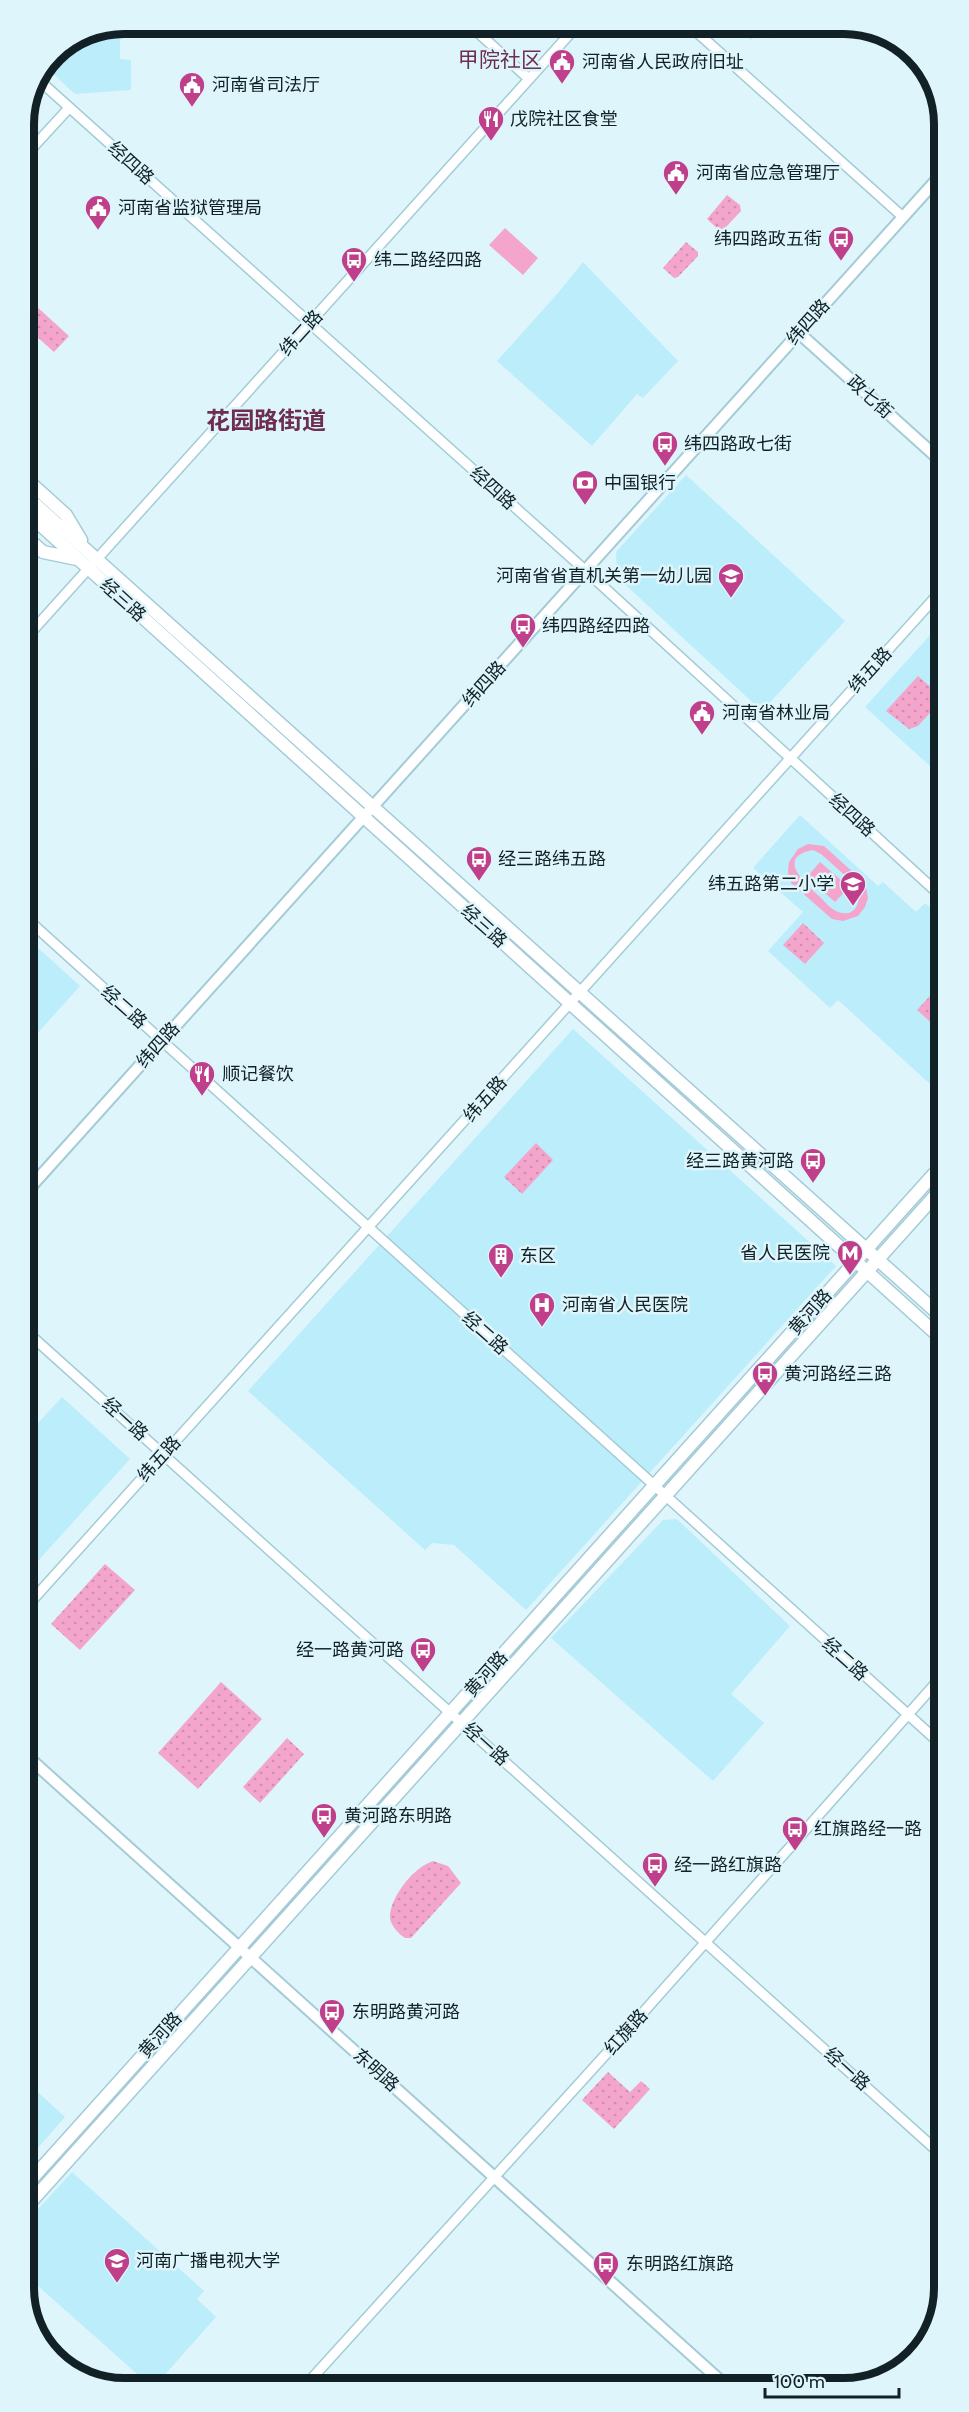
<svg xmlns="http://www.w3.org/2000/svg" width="969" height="2412" viewBox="0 0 969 2412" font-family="Cabin,'Noto Sans SC',sans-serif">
<defs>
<pattern id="grass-dots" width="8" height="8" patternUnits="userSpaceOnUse" patternTransform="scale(1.5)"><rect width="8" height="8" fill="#f3a5cc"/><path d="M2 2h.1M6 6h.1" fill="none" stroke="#cf8eaf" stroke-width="1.8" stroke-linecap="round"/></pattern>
</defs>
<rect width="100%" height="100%" fill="#def5fc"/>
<path fill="#bcedfb" d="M736,25H785L774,39L762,28L751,40Z
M120,31V59L131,60V90L75,94L47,68L54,53L86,32Z
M583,262L678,361L643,398L637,394L592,446L497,361L558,293Z
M686,475L845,621L762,711L617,577L616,552Z
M941,623V776L865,707Z
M800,815L878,886L883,882L916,912L925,903L942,918V1095L838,1000L830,1008L768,951L803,912L753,868Z
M26,937L80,986L26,1046Z
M573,1029L836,1266L526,1610L454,1545L432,1543L425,1550L248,1391Z
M62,1397L130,1459L28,1572L27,1435Z
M677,1519L790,1626L731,1694L764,1723L713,1781L551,1638L663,1520Z
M29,2084L65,2117L29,2158Z
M72,2172L204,2291L197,2299L216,2317L153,2388L29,2278V2219Z"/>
<path fill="url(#grass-dots)" d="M727,195L740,205L741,211L724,229L719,230L707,219Z
M686,242L698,252V256L678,277L674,278L663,268Z
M25,296L69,336L54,352L25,326Z
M918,676L941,696V701L918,726L909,729L886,711Z
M803,923L824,943L805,964L783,945Z
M942,983V1025L938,1029L917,1010Z
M536,1143L553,1160L522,1194L504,1177Z
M105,1564L135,1590L80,1650L51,1624Z
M221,1682L262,1719L198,1789L158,1753Z
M287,1738L304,1754L260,1803L243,1787Z
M433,1861L448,1866L461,1883L411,1938H405C398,1933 389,1924 390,1915C392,1895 414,1867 433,1861Z
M608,2072L630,2092L641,2081L650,2089L614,2129L582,2100Z"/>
<path fill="#f3a5cc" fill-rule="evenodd" d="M505,228L538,258L523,275L489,245Z
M808,844L824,846L865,883L868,898L865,907L858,916L843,921L832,919L791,883L788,872L789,862L798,849ZM813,850L821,854L858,887C861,898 858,916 842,913C833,912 825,902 819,896C805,883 775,857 813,850Z
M820,862L849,887L835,902L807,877Z"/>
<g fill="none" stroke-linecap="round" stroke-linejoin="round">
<g stroke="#a4cbd6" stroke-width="12">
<path id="minor" d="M690,26L903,217
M473,28L529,79
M41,82L596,580L942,897
M24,157L69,108
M25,639L576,27
M26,918L944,1747
M27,1332L945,2158
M28,1605L941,591
M304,2387L607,2053L944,1674"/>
</g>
<g stroke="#a4cbd6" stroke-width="14">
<path id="tertiary" d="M799,333L941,461
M27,1191L940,176
M28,1757L724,2384"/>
</g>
<g stroke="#a4cbd6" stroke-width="15">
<path id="secondary" d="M25,478L66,515L81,540
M25,495L943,1318
M25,511L943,1340
M25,536L43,552L77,559
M29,2182L942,1165
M29,2204L942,1188"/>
</g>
<use href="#minor" stroke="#fff" stroke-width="9"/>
<use href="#tertiary" stroke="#fff" stroke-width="10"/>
<use href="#secondary" stroke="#fff" stroke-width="12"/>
</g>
<defs>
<g id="civic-pin" transform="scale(1.35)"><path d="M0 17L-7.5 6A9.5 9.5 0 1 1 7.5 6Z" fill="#bf3f8a" stroke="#def5fc"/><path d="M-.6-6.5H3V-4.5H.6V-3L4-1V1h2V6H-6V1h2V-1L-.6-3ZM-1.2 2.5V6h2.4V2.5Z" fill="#fff"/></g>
<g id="restaurant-pin" transform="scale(1.35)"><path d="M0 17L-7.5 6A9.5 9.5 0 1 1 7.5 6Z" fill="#bf3f8a" stroke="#def5fc"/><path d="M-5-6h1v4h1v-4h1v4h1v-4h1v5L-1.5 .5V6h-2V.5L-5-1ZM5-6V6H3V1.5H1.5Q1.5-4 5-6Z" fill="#fff"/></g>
<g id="bus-pin" transform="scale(1.35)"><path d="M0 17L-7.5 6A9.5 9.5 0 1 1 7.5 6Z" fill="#bf3f8a" stroke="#def5fc"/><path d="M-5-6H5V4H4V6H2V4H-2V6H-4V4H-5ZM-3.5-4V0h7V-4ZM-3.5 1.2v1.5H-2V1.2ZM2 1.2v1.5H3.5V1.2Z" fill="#fff"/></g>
<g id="bank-pin" transform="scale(1.35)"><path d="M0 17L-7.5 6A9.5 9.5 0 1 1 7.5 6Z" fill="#bf3f8a" stroke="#def5fc"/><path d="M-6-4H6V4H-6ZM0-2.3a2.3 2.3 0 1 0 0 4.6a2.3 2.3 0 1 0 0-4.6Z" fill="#fff"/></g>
<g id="school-pin" transform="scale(1.35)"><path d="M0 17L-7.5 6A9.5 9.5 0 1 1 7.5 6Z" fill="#bf3f8a" stroke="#def5fc"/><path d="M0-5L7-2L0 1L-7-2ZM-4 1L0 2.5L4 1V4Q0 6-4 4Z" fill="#fff"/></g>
<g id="metro-pin" transform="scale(1.35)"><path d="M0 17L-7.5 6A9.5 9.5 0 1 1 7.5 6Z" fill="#bf3f8a" stroke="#def5fc"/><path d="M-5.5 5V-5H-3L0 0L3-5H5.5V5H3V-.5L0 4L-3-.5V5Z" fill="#fff"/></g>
<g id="building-pin" transform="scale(1.35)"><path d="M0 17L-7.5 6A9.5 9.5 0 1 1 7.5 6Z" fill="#bf3f8a" stroke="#def5fc"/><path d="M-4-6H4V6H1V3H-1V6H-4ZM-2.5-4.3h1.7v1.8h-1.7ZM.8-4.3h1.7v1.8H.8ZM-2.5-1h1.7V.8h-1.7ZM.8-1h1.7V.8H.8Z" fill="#fff"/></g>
<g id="hospital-pin" transform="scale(1.35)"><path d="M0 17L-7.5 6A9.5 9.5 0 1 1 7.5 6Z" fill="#bf3f8a" stroke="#def5fc"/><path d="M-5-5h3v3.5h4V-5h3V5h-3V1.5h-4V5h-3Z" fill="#fff"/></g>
<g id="university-pin" transform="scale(1.35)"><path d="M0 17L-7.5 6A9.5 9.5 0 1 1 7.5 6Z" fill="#bf3f8a" stroke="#def5fc"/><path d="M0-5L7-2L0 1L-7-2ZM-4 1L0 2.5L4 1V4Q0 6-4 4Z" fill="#fff"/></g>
</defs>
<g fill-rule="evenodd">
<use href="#civic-pin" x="562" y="62"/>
<use href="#civic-pin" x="192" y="85"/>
<use href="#restaurant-pin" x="491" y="119"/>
<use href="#civic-pin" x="676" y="173"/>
<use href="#civic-pin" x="98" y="208"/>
<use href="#bus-pin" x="841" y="239"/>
<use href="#bus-pin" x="354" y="260"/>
<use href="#bus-pin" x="665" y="444"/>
<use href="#bank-pin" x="585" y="483"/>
<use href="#school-pin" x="731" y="576"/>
<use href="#bus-pin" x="523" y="626"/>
<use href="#civic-pin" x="702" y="713"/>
<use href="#bus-pin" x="479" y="859"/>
<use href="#school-pin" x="853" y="884"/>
<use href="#restaurant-pin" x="202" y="1074"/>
<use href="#bus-pin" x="813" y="1161"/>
<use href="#metro-pin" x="850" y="1253"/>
<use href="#building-pin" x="501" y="1256"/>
<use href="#hospital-pin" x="542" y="1305"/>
<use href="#bus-pin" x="765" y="1374"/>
<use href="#bus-pin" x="423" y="1650"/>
<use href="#bus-pin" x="324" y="1816"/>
<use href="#bus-pin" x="795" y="1829"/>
<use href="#bus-pin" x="655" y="1865"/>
<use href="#bus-pin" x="332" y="2012"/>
<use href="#university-pin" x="117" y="2261"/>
<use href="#bus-pin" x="606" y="2264"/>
</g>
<g text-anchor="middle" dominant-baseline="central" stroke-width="5" stroke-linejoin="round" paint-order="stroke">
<g font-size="18" fill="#122125" stroke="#def5fc" text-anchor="start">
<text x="582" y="62">河南省人民政府旧址</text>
<text x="212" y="85">河南省司法厅</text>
<text x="510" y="119">戊院社区食堂</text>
<text x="696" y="173">河南省应急管理厅</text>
<text x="118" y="208">河南省监狱管理局</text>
<text x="822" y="239" text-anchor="end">纬四路政五街</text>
<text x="374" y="260">纬二路经四路</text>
<text x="684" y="444">纬四路政七街</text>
<text x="604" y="483">中国银行</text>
<text x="712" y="576" text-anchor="end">河南省省直机关第一幼儿园</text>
<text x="542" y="626">纬四路经四路</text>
<text x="722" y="713">河南省林业局</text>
<text x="498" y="859">经三路纬五路</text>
<text x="834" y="884" text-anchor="end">纬五路第二小学</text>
<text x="222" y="1074">顺记餐饮</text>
<text x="794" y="1161" text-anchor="end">经三路黄河路</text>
<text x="830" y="1253" text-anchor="end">省人民医院</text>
<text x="520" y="1256">东区</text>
<text x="562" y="1305">河南省人民医院</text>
<text x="784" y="1374">黄河路经三路</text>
<text x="404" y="1650" text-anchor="end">经一路黄河路</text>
<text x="344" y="1816">黄河路东明路</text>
<text x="814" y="1829">红旗路经一路</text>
<text x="674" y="1865">经一路红旗路</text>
<text x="352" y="2012">东明路黄河路</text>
<text x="136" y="2261">河南广播电视大学</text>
<text x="626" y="2264">东明路红旗路</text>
</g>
<g font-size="18" fill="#122125" stroke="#def5fc">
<text transform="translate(131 163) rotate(42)">经四路</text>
<text transform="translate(808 322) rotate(-48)">纬四路</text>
<text transform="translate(301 333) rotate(-48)">纬二路</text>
<text transform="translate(870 397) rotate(42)">政七街</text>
<text transform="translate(493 488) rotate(42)">经四路</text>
<text transform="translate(123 600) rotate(42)">经三路</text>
<text transform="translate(870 670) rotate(-48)">纬五路</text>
<text transform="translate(484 684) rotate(-48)">纬四路</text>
<text transform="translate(852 815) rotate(42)">经四路</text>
<text transform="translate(484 926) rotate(42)">经三路</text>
<text transform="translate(124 1007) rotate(42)">经二路</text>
<text transform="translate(158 1045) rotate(-48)">纬四路</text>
<text transform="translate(485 1099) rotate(-48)">纬五路</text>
<text transform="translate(810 1312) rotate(-48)">黄河路</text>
<text transform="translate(485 1333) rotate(42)">经二路</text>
<text transform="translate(125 1419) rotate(42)">经一路</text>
<text transform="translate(159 1459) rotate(-48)">纬五路</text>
<text transform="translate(845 1659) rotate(42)">经二路</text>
<text transform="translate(486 1674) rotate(-48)">黄河路</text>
<text transform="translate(486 1744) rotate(42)">经一路</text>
<text transform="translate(626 2032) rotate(-48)">红旗路</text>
<text transform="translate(160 2035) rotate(-48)">黄河路</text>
<text transform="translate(847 2069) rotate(42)">经一路</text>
<text transform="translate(376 2070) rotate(42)">东明路</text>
</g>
<g font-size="21" fill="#6d2e51" stroke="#def5fc">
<text x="500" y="59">甲院社区</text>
</g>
<g font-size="24" font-weight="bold" fill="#6d2e51" stroke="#def5fc">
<text x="266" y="420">花园路街道</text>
</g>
</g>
<path d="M0 0H969V2412H0ZM124 34H844A90 90 0 0 1 934 124V2288A90 90 0 0 1 844 2378H124A90 90 0 0 1 34 2288V124A90 90 0 0 1 124 34Z" fill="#def5fc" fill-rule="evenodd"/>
<path fill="none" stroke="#122125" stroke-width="8" d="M124 34H844A90 90 0 0 1 934 124V2288A90 90 0 0 1 844 2378H124A90 90 0 0 1 34 2288V124A90 90 0 0 1 124 34Z"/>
<path d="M765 2388v9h134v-9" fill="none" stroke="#122125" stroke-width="3"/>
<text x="774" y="2388" font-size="18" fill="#122125" stroke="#def5fc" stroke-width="4.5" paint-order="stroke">100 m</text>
</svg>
